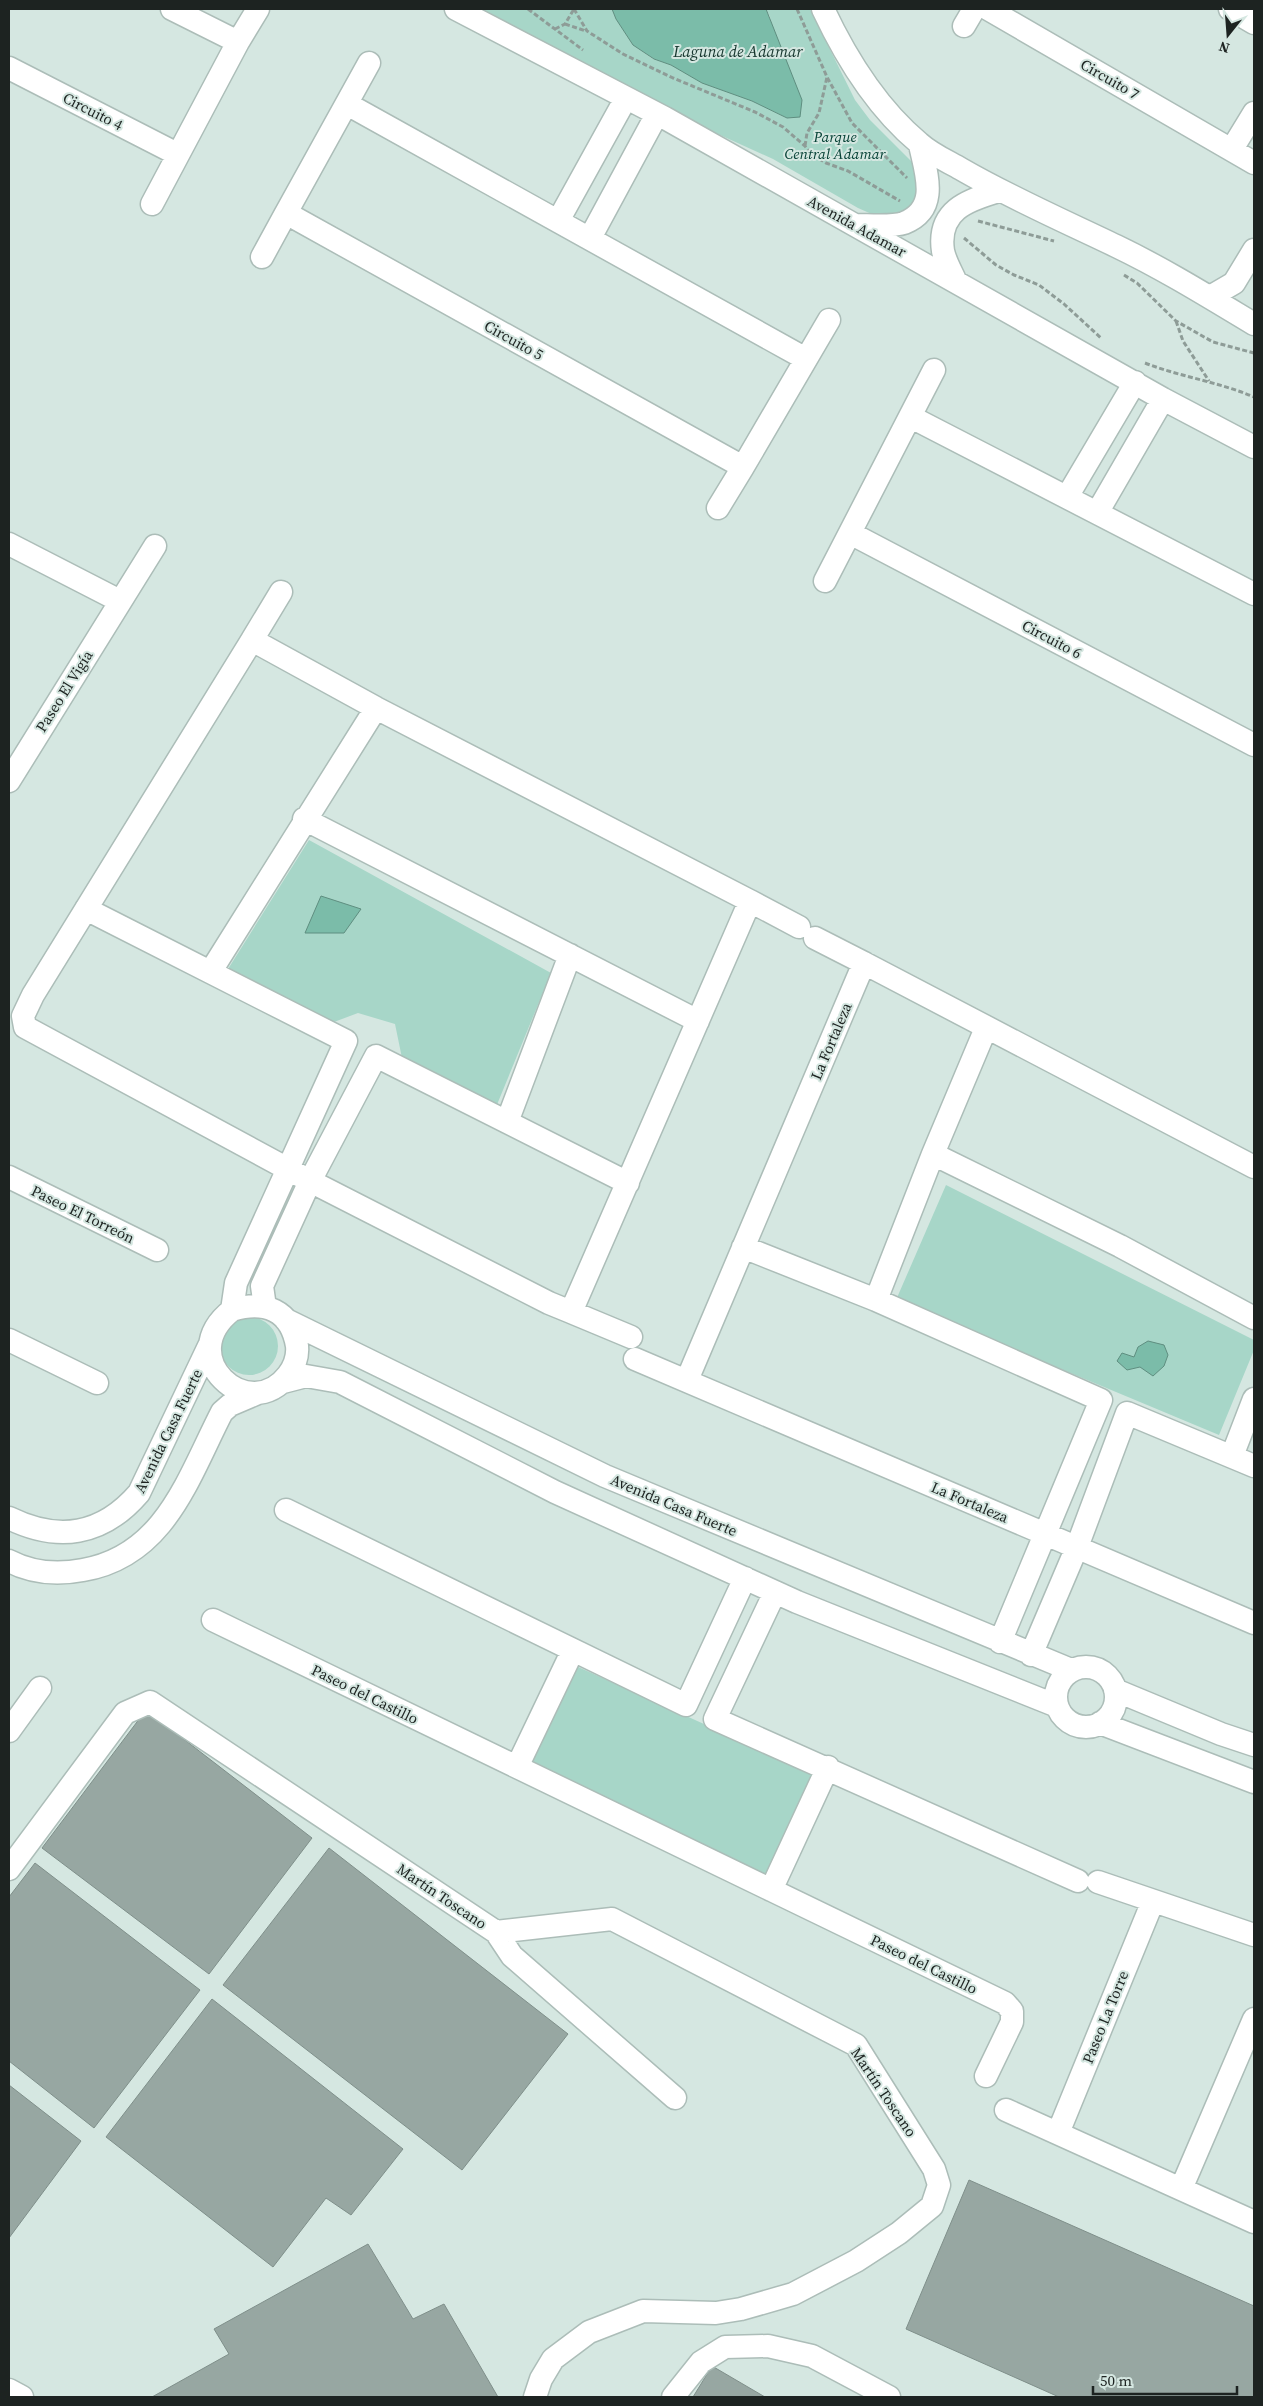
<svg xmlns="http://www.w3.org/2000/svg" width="1263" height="2406" viewBox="0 0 1263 2406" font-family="'Source Serif 4',serif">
<rect width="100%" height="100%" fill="#d5e7e1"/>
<path fill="#a7d6c8" d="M481,9H612L616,19L633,45L653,59L671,65L702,83L752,101L787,118L770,17L766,9H810L855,100L870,120L914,164L919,195L909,210L883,219L858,208L773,159L698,125Z
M309,840L551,973L496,1107L402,1058L395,1024L358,1013L334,1022L228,969Z
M946,1185L1254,1340V1350L1219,1435L896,1300Z
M220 1346a29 29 0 1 1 58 0a29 29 0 1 1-58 0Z
M576,1666L814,1774L764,1879L528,1766Z"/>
<path fill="#7bbca9" stroke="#5f8e80" d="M612,9H766L802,100L800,117L787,118L752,101L702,83L671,65L654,59L633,45L616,19Z
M321,896L361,909L344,933H305Z
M1148,1341L1164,1345L1168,1355L1164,1366L1153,1376L1140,1367L1127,1370L1117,1361L1122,1353L1134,1357L1138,1347Z"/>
<path fill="#97a7a2" stroke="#7f8f8a" d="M146,1710L312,1838L209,1974L42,1848Z
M329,1848L568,2034L462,2170L223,1985Z
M35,1863L200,1990L94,2128L9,2061V1897Z
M212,1999L403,2149L351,2215L326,2198L273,2267L106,2137Z
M9,2085L81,2141L9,2238Z
M969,2180L1254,2306V2397H1059L906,2329Z
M368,2244L413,2319L444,2304L498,2397H152L229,2354L214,2329Z
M712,2366L765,2397H693Z"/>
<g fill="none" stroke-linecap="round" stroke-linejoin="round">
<g stroke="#acbdb8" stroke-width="25">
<path id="minor" d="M456,9L665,118L1163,399L1254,447
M823,9C846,58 877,108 919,143C931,154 947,161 961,169C1011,198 1064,221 1116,246C1164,269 1209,297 1254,324
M988,9L1254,163
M1230,9L1254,23
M964,26L974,9
M238,42L258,9
M9,68L177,154
M347,104L806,359
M1232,149L1254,113
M152,204L238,42L172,9
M286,213L369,63
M558,221L626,98
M857,225C869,225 893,227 904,223C940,209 926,173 920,145
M590,238L657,114
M262,257L286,213L743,467L718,508
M955,280C951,271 945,261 943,251C937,211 967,200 999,191
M1210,297L1234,283L1254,250
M911,417L1254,594
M743,467L829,320
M1067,497L1135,382
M1097,513L1163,399
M850,533L1254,745
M9,544L120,601
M825,581L934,370
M252,640L376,708L750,901L571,1312L549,1303L310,1181L25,1027L23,1016L33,995Z
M252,640L281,592
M9,781L155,546
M304,819L698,1021
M750,901L799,927
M86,909L346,1041L236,1283L232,1310C172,1357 249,1426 288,1375C294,1367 298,1356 297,1346C291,1310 265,1300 232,1310
M815,938L864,963
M211,971L376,708
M507,1122L570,955
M933,1154L1120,1246L1254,1318
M9,1177L157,1250
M743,1247L876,1300L1101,1400L1000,1642
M876,1300L933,1154L986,1028
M265,1307L262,1286L310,1181L376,1056L628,1183
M571,1312L631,1337
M286,1320L605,1476L1071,1670
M9,1340L97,1383
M635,1359L1254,1623
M687,1380L864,963L1254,1167
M283,1382L306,1376L340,1382L555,1492L797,1602L1057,1706
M1232,1456L1254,1399
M286,1510L686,1705L745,1578
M9,1518C58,1542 102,1536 139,1493L209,1346
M9,1561C32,1573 57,1575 83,1570C165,1556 188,1478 222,1412L230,1405L258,1393
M775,1592L715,1719L1078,1881
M213,1620L1005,2003L1012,2011V2022L986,2076
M1031,1655L1077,1547L1127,1413L1254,1466
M1056 1697a30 30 0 1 1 60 0a30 30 0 1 1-60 0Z
M1115,1690L1221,1734L1254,1745
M1100,1723L1254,1782
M9,1731L40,1688
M517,1767L573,1650
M9,1869L125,1713L150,1702L496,1932L612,1919L856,2045L934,2169L939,2185L932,2206L899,2233L856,2261L793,2294L741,2309L716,2313L643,2311L589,2332L553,2359L541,2379L535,2397
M1098,1882L1254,1935
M771,1890L828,1767
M496,1932L512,1956L675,2098
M1006,2110L1254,2222
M1058,2133L1153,1901
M1181,2189L1254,2019
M9,2390L22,2397
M673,2397L701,2362L725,2347L768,2346L812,2356L889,2397"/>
</g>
<path stroke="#8e9c97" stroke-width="3" stroke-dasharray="5 2.5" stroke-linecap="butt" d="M528,9L583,50
M574,9L587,31L623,54L673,78L755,112L783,127L805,146L811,154L826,163L848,171L900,201
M797,9L827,77L852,123L907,178
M565,24L586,31
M555,29L565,24L574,9
M805,146L807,133L819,113L827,77
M978,221L1054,241
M964,238L996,265L1014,275L1039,285L1064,304L1101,338
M1124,275L1137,283L1176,321L1213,342L1254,353
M1176,321L1183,341L1209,381
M1145,363C1181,377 1219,382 1254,397"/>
<use href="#minor" stroke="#fff" stroke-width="22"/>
</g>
<g text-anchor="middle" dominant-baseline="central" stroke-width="4" stroke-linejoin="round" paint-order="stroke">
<g font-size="15" fill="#1d2321" stroke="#d5e7e1">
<text transform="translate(1110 79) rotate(30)">Circuito 7</text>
<text transform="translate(93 111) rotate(27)">Circuito 4</text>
<text transform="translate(857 226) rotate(29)">Avenida Adamar</text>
<text transform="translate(514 340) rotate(29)">Circuito 5</text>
<text transform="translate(1052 639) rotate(28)">Circuito 6</text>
<text transform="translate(64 691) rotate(-58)">Paseo El Vigía</text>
<text transform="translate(831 1041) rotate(-67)">La Fortaleza</text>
<text transform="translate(83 1214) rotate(26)">Paseo El Torreón</text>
<text transform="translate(168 1431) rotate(-64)">Avenida Casa Fuerte</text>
<text transform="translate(970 1502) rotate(23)">La Fortaleza</text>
<text transform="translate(674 1505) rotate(23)">Avenida Casa Fuerte</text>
<text transform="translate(365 1694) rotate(26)">Paseo del Castillo</text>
<text transform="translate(442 1896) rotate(34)">Martín Toscano</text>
<text transform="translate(924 1964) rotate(26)">Paseo del Castillo</text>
<text transform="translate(1105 2017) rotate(-68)">Paseo La Torre</text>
<text transform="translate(884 2092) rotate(56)">Martín Toscano</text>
</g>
<g font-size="15" font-style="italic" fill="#064236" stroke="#d5e7e1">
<text x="835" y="136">Parque<tspan x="835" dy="17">Central Adamar</tspan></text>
</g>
<g font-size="16" font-style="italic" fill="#16362e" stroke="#d5e7e1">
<text x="738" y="51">Laguna de Adamar</text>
</g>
</g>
<rect width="1263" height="2406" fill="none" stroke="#1d2321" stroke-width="20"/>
<g transform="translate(1228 35) rotate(197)" stroke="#d5e7e1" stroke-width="4" paint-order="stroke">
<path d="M0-4L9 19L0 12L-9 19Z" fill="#1d2321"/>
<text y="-8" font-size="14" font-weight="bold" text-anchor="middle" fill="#1d2321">N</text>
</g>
<path d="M1093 2386v8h144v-8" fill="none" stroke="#1d2321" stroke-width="2.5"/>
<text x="1100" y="2386" font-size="15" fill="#1d2321" stroke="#d5e7e1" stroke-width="4" paint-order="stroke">50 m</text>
</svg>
